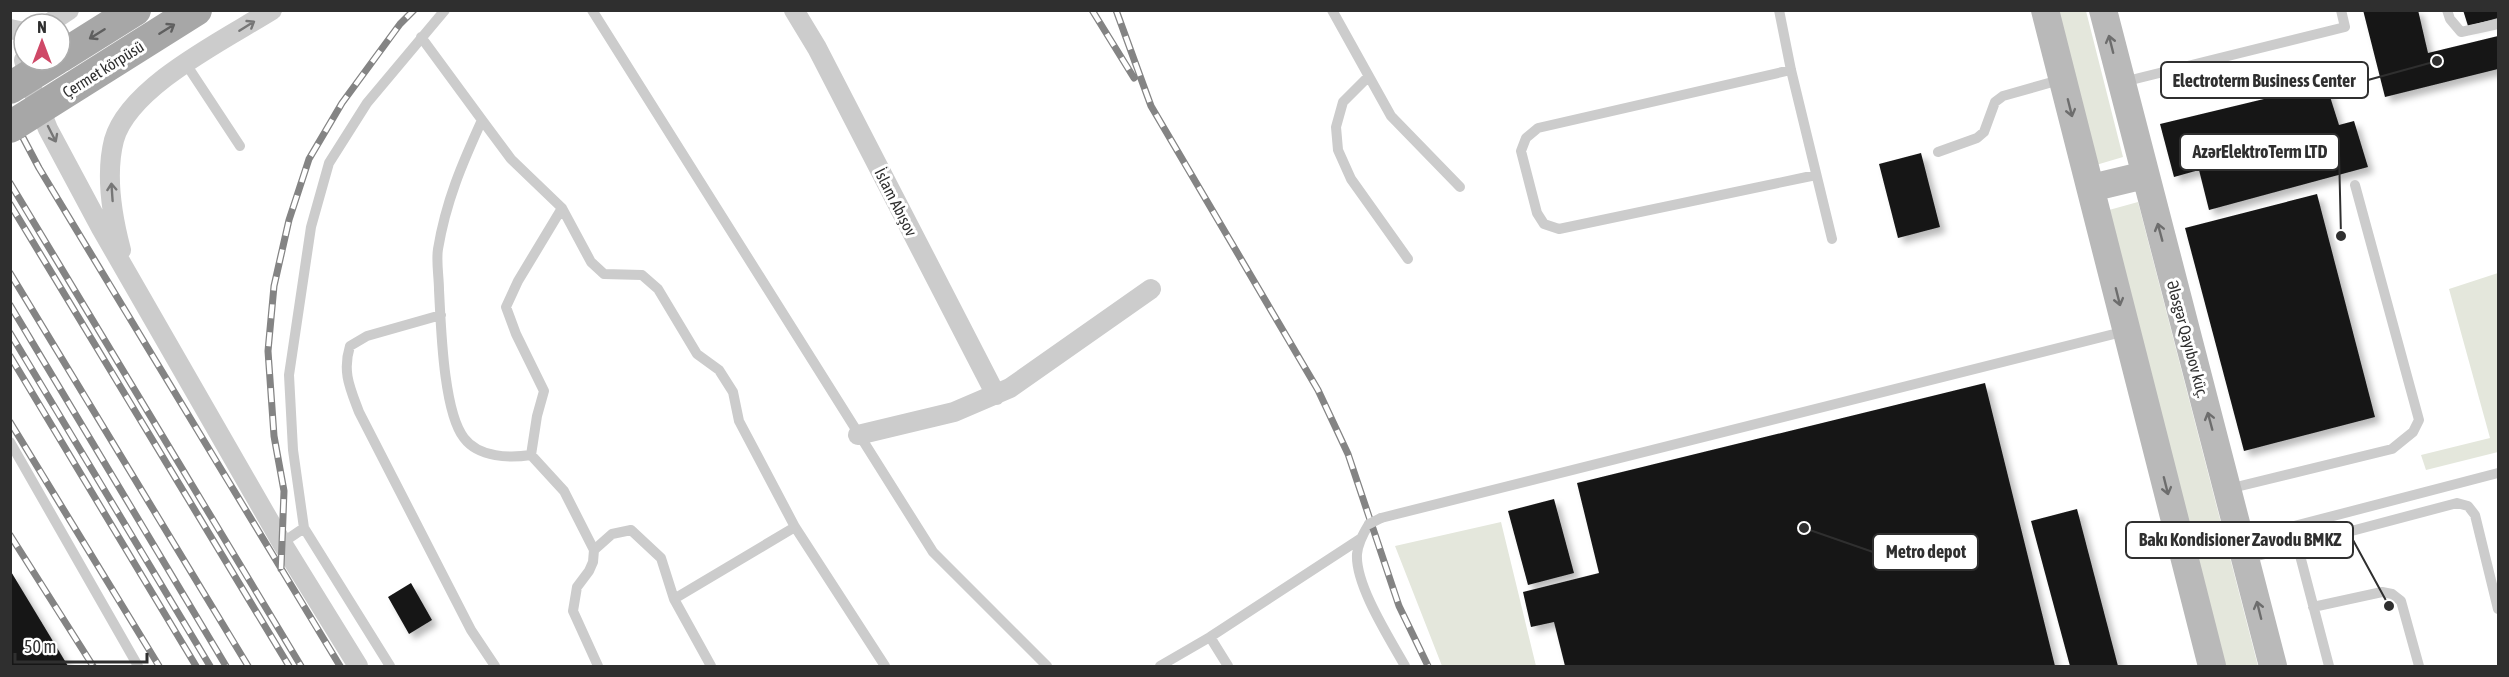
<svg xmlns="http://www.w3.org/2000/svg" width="2509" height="677" viewBox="0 0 2509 677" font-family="'Asap Condensed',sans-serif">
<defs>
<filter id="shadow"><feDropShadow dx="5.5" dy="5.5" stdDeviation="3" flood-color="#0004"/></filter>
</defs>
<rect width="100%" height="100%" fill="#fff"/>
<path fill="#e4e7dc" d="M2059,11H2086L2123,157L2096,165Z
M2138,202L2258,666H2225L2109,210Z
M2498,273V452L2426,470L2421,455L2490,438L2449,289Z
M1501,522L1536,666H1442L1395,546Z"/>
<path fill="#161616" filter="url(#shadow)" d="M2363,10H2418L2428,53L2498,36V69L2385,97Z
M2463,10H2498V18L2468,26Z
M2326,84L2339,125L2354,121L2368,167L2209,210L2199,170L2174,177L2160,124Z
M1921,153L1940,227L1898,238L1879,164Z
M2317,194L2375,417L2244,451L2185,228Z
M1985,383L2055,666H1565L1554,622L1531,627L1523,592L1599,573L1577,483Z
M1554,499L1574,573L1528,585L1508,511Z
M2077,509L2118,666H2070L2031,521Z
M10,570L68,666H10Z
M411,583L432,620L409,634L388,597Z"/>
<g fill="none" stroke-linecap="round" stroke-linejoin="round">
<path stroke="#ccc" stroke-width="10" d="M592,10L933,552L1047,666
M1332,10L1391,116L1460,187
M1779,10L1791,70L1832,239
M2447,10L2450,19L2461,32L2498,24
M421,37L482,120C462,164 446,201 438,249C436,262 439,277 439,290C441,325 443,411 464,438C479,458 510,458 531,455
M186,64L240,146
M1791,70L1538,128L1526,138L1521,151L1537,213L1544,224L1559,229L1816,175
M1368,77L1343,102L1336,127L1338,150L1351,179L1408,259
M2123,82L2345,27L2341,10
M482,120L511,159L562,208L591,262L604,274L642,275L658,289L697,354L719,370L733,392L739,421L795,527L885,666
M1938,152L1977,138L1984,132L1995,102L2003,96L2063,79
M562,208L518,281L506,307L516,334L544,391L537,416L531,455L564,491L594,550L593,562L589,571L577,587L573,611L598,666
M441,315L367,336L350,346C342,372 350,388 359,412L471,630L495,666
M10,442L138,666
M2228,489L2392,449L2413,432L2419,420L2355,185
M1381,518L2126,331
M1369,524C1363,534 1358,543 1357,554C1355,585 1390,639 1405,666
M2241,540L2498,473
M282,543L304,528
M2297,544L2329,666
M594,550L612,534L631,530L661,558L674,599L711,666
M2246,559L2457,503L2468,506L2475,515L2498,609
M674,599L795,527
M2313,607L2382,592L2392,594L2401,601L2419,666
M1210,637L1228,666
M390,666L304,528L293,450L289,375L311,227L329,163L367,103L445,10
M1160,666L1210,637L1360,539"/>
<path stroke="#ccc" stroke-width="20" d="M794,10L817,48L996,395
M48,24L69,10
M10,29L24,32
M24,60L30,84L48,129L101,228L282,543L358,666
M121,250C112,216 105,175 114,140C129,86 226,39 272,10
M858,435L954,412L1010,388L1151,289"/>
<path stroke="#b9b9b9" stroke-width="28" d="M2045,10L2212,666
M2103,10L2273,666
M2091,188L2145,175"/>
<path stroke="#a7a7a7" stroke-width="32" d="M60,57L135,10"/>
<g stroke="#848484" stroke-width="7">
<path id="rail" d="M1092,10L1134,78
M1116,10L1151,106L1318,390L1348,454L1399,606L1428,666
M10,113L39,168L340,666
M10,183L301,666
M10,204L289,666
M10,273L248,666
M10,305L226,666
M10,333L210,666
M10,356L196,666
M10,422L159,666
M10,535L93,666
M281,569L284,491L274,436L268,351L274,286L289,220L309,159L342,103L400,24L414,10"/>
</g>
<use href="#rail" stroke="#fff" stroke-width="4.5" stroke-dasharray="14" stroke-linecap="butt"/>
<path stroke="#ccc" stroke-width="10" d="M1369,524L1381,518"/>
<path stroke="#a7a7a7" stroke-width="32" d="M10,88L55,60
M10,127L196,10"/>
</g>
<defs><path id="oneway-shaft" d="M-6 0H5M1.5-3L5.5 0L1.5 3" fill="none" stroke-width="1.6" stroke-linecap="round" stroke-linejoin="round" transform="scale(1.5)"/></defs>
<g stroke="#767676">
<use href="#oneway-shaft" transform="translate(247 26) rotate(-32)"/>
<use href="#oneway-shaft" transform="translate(52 134) rotate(63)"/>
<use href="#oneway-shaft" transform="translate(112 192) rotate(-94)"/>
</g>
<g stroke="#5f5f5f">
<use href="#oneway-shaft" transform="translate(167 29) rotate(-32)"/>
<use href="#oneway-shaft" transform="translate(97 34) rotate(148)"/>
</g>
<g stroke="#6d6d6d">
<use href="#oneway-shaft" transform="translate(2111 44) rotate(-104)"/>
<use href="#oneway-shaft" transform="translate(2070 108) rotate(76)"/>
<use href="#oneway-shaft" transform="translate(2160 232) rotate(-105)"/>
<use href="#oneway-shaft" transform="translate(2118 297) rotate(76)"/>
<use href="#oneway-shaft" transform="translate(2210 421) rotate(-105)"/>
<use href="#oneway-shaft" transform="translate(2166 486) rotate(76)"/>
<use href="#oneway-shaft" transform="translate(2259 610) rotate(-104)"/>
</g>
<g text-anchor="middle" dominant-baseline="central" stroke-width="6" stroke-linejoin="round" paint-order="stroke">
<g font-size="16" fill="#2f2f2f" stroke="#fff">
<text transform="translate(103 69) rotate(-32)">Çermet körpüsü</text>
<text transform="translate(896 202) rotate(63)">İslam Abışov</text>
<text transform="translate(2188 339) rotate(75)">Ələsgər Qayıbov küç.</text>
</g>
</g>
<path fill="none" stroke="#2f2f2f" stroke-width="2" d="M2437 61L2368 80M2341 236L2339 152M2389 606L2353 540M1804 528L1873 552"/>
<g fill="#2f2f2f" stroke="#fff" stroke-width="2">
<circle cx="2437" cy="61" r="6"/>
<circle cx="2341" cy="236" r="6"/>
<circle cx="2389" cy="606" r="6"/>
<circle cx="1804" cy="528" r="6"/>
</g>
<g fill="#fff" stroke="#2f2f2f" stroke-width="2">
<rect x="2161" y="62" width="207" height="36" rx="6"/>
<rect x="2180" y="134" width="159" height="36" rx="6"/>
<rect x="2126" y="522" width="227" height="36" rx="6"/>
<rect x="1873" y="534" width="105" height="36" rx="6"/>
</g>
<g font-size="18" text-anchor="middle" font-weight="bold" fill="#2f2f2f">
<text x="2264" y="87">Electroterm Business Center</text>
<text x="2260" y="158">AzərElektroTerm LTD</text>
<text x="2240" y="546">Bakı Kondisioner Zavodu BMKZ</text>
<text x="1926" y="558">Metro depot</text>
</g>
<rect width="2509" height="677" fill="none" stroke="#2f2f2f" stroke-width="24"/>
<g transform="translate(42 42)"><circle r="28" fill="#ffffff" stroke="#acacac" stroke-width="1.5"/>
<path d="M0-4.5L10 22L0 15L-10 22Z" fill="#cf4867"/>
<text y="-9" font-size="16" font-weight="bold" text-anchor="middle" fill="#2f2f2f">N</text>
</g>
<path d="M15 653v9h132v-9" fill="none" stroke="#2f2f2f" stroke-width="3"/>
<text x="24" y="653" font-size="18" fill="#2f2f2f" stroke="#ffffff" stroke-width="4.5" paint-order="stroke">50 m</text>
</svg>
